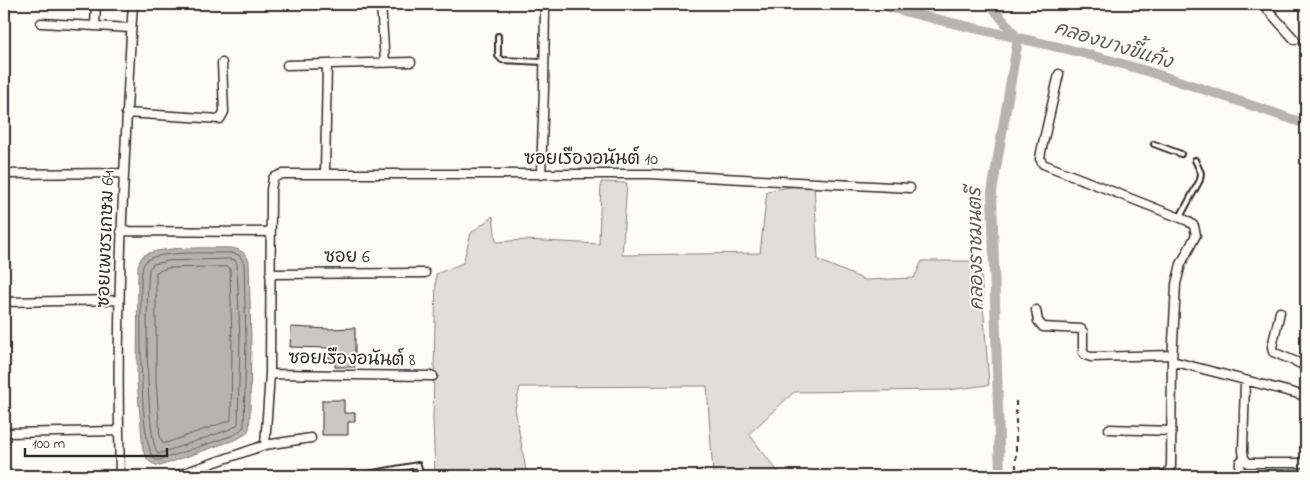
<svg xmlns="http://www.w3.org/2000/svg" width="1310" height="480" viewBox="0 0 1310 480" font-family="'Indie Flower','Playpen Sans Thai',sans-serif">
<rect width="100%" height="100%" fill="#fdfcf7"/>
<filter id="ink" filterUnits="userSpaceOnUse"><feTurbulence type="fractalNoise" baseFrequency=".02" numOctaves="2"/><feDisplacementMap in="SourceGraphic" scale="10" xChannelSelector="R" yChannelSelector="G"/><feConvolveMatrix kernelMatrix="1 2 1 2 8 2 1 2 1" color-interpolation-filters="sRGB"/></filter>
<g filter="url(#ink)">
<path fill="#dfdeda" stroke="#858482" d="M601,182L627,183L622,255L760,253L767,191L814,183L818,260L865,280L914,278L922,261H980L989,385L948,390L794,392L749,434L781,476H711L713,475L707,386L520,387L515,409L527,476H435L433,419L436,274L463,263L471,233L493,216L496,242L525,240L599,244Z"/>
<path fill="#b5b4b1" stroke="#7e7d7b" d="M232,248C241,250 245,252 249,261L251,341L250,416L249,429L246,434L237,439L160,466C149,464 147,460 143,450L137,382L138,266C139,263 140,259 143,256C156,246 213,248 232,248Z"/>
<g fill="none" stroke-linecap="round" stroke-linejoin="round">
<path stroke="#626261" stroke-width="1" d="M231,253L239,255L244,263L246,341L244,427L234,435L160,460H155C138,445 141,311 141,282C142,275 141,265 147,260C158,251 215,253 231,253Z
M230,259L235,260L237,264L240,341L238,424L231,429L158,454C145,437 146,295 149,269L153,264L168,261Z
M228,267L230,269L232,341L231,420L163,444L160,436L156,381V272L168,268Z"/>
<path stroke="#b5b4b1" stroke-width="10" d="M878,4C940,22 1004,34 1067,49C1148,69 1227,97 1306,124
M990,4L1018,39L992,192L1000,476"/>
</g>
<path fill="#c9c8c4" stroke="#2b2b2b" d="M291,327L329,329L355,328V367H335V360L329,358V348L290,347Z
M322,400H344V413H355V422H348V435H322Z"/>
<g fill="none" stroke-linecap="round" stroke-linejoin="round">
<g stroke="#2b2b2b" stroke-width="8">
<path id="lane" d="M498,36V56L502,60L543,62
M1154,144L1181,154
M1180,217L1200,180L1201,173L1195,160
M357,476L418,465L421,476"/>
</g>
<g stroke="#2b2b2b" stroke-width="11">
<path id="street" d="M381,4L385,63
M1264,4L1268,10L1295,40
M41,23L131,28
M95,26L96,4
M287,65L411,62
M1059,74L1041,152L1040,159L1043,164L1188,221L1194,226L1196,235L1181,264L1176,284L1172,361L1171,466L1168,473L1162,476H1143
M126,113L220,119L224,112L222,63
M325,173L327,65
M4,174L124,173
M541,175L544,88L545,4
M121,231L270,232
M270,274L425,273
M4,302L119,300
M1036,310L1038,321L1043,327L1081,329L1083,332V352L1085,355L1091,357L1172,355
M1280,312L1272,347L1273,352L1306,366
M1172,361L1306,396
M270,374L433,376
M1245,381L1243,451L1244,458L1248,463H1306
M1109,429L1171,431
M4,433L119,431
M265,445L270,374L271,190L273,178L282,174H650L910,188
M120,476C117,375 119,275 124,174C127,117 129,60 133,4
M175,476L265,445L311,438
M1239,476L1240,462L1244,458"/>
</g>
<path stroke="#2b2b2b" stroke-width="2" stroke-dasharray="5 4" stroke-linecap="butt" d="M1016,401V476"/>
<use href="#lane" stroke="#fdfcf7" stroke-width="4"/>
<use href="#street" stroke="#fdfcf7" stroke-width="8"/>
</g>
</g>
<g text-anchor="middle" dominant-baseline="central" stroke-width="4" stroke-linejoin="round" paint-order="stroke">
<g font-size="18" fill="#2b2b2b" stroke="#fdfcf7">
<text x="591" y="160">ซอยเรืองอนันต์ 10</text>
<text transform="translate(107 239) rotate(-88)">ซอยเพชรเกษม 64</text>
<text x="347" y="258">ซอย 6</text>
<text transform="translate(352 360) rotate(1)">ซอยเรืองอนันต์ 8</text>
</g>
<g font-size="19" font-style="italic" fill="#5b5b5a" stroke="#fdfcf7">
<text transform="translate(1113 46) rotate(17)">คลองบางขี้แก้ง</text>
<text transform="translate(977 249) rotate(-91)">คลองราชมนตรี</text>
</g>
</g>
<rect width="1310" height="480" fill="none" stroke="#fdfcf7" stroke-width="20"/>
<rect x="10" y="10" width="1290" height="460" fill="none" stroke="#2b2b2b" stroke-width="2" filter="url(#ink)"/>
<path d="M25 448v8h142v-8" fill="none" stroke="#2b2b2b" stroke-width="2.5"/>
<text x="32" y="448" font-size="15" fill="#2b2b2b" stroke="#fdfcf7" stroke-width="4" paint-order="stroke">100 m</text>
</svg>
